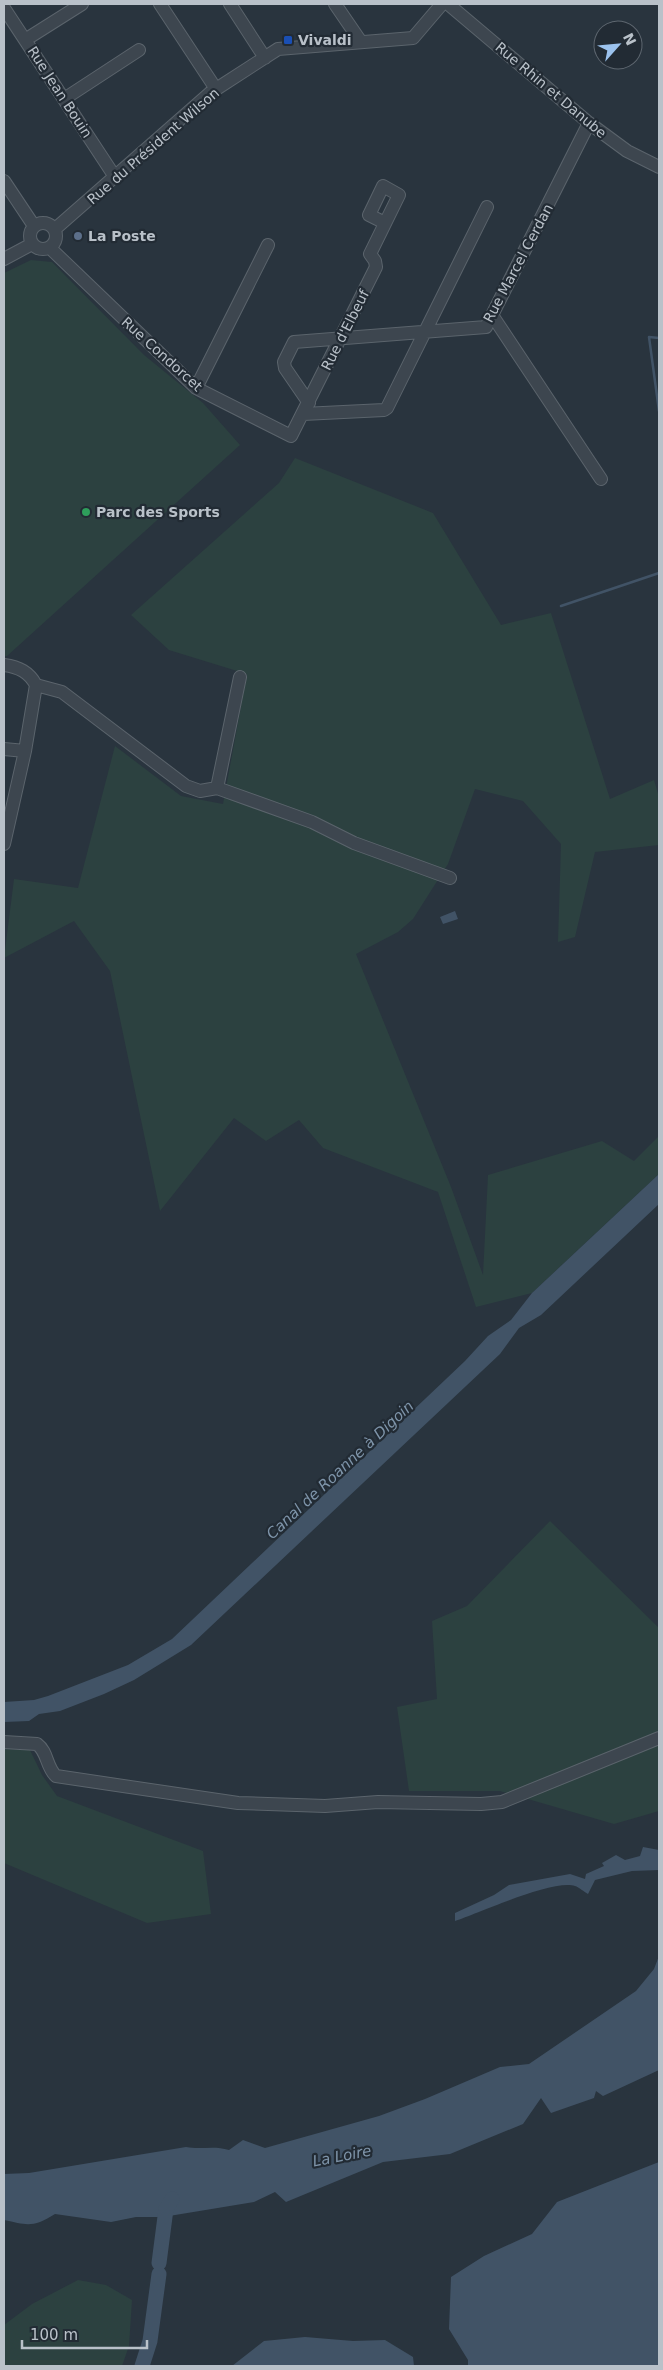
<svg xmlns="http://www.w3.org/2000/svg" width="663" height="2370" viewBox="0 0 663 2370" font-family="'DejaVu Sans',sans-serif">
<rect width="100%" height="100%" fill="#29343e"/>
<path fill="#2c4140" d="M31,260L52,262L144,355L203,403L240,445L7,656H4V273Z
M295,458L433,513L501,625L551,613L610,799L654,780L659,797V845L595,852L575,937L558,942L561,844L523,801L475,789L448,864L413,919L398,932L356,954L451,1187L483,1275L488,1175L602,1141L634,1161L659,1136V1174L532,1293L476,1307L438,1192L323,1148L299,1120L266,1141L234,1118L160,1211L110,971L74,921L4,958L14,879L78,888L115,746L181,796L223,804L247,674L169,650L131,615L279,483Z
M550,1521L659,1628V1811L614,1824L500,1791H409L397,1707L437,1699L432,1621L467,1606Z
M4,1749L30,1750L42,1775L57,1796L203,1851L211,1914L147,1923L4,1863Z
M78,2280L106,2285L132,2300L129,2346L122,2366H4V2325L32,2304Z"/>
<path fill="#415366" d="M455,911L458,919L443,924L440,917Z
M659,1174V1204L541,1315L519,1328L500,1354L191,1645L134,1680L104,1694L60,1711L39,1714L29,1721L4,1722V1702L34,1700L48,1696L128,1665L172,1639L465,1361L488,1336L511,1320L532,1293Z
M643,1847L659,1850V1870L632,1871L595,1880L588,1894C584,1892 579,1887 575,1886C553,1879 479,1913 455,1921V1913L494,1895L509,1885L570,1874L585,1879L586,1874L604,1866L602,1863L616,1855L625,1860L640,1856Z
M659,1956V2070L603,2096L596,2091L594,2098L551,2113L541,2098L523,2124L450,2154L383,2162L286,2202L275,2192L254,2202L163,2217H136L111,2222L55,2214C33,2228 27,2225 4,2220V2174L29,2173L186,2147C202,2150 213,2145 229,2150L243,2140L265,2148L379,2116L425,2099L500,2067L529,2064L636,1991L654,1969Z
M659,2162V2366H468V2360L449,2329L451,2277L484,2256L532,2234L557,2202Z
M305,2337L353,2341L385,2340L413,2357L414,2366H232L264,2341Z"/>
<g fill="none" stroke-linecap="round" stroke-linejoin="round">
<path stroke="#415366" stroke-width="2.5" d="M659,338L649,337L659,411
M561,606L659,573"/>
<path stroke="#415366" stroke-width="15" d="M159,2263L166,2209L172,2199
M142,2366L150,2341L159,2274"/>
<g stroke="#5b646c" stroke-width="14">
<path id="minor" d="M160,4L216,89
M230,4L265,58
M335,4L361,42
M448,4L589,123L627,151L659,167
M4,8L115,177
M25,40L82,4
M64,99L139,50
M4,181L34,226
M30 236a13 13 0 1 1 26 0a13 13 0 1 1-26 0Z
M55,229L210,93L278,49L413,38L442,4
M50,248L196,388L291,436L376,267L375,261L370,254L399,195L383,186L369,215L385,223
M4,259L32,244
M492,315L601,479
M196,388L268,245
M309,403L285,368L284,362L294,342L486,327L589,123
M303,414L384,410L387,408L487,207
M4,665C19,667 29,672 36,685
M36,685L62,692L186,786L200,791L217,788L312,822L354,843L450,878
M4,749L25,751
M217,788L240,677
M4,844L25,751L36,685
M4,1742L37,1744C48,1752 46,1767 56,1776L238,1803L325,1806L378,1802L481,1804L502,1802L659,1738"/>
</g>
<use href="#minor" stroke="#3d464f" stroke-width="12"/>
</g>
<rect fill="#1a4fb4" stroke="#222b34" stroke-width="2" x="283" y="35" width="10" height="10" rx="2.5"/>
<circle fill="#5c6f8a" stroke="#222b34" stroke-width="2" cx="78" cy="236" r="5"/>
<circle fill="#2e9e5b" stroke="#222b34" stroke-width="2" cx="86" cy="512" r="5"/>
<g text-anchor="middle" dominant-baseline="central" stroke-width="4.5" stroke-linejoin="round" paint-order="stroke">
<g font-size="14" font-weight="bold" fill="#b9c1c9" stroke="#222b34" text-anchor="start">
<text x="298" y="40">Vivaldi</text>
<text x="88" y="236">La Poste</text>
<text x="96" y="512">Parc des Sports</text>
</g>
<g font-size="14" fill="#b9c1c9" stroke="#222b34">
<text transform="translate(551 90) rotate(40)">Rue Rhin et Danube</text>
<text transform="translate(60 92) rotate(57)">Rue Jean Bouin</text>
<text transform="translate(153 146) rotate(-41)">Rue du Président Wilson</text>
<text transform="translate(518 263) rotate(-62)">Rue Marcel Cerdan</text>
<text transform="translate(345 330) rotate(-63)">Rue d'Elbeuf</text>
<text transform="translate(162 354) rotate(42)">Rue Condorcet</text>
</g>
<g font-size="15" font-style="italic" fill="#7e94a9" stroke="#222b34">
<text transform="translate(340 1470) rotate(-43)">Canal de Roanne à Digoin</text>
<text transform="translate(342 2156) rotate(-11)">La Loire</text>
</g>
</g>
<rect width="663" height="2370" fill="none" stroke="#b9c1c9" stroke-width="10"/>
<g transform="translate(618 45) rotate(63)"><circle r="24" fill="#222b34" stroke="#5e6770"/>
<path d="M0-4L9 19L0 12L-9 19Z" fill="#9bc2ed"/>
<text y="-8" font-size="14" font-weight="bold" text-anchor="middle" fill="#b9c1c9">N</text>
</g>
<path d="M22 2340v8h125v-8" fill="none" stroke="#b9c1c9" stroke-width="2.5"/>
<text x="30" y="2340" font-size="15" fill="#b9c1c9" stroke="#222b34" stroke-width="4" paint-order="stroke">100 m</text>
</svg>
